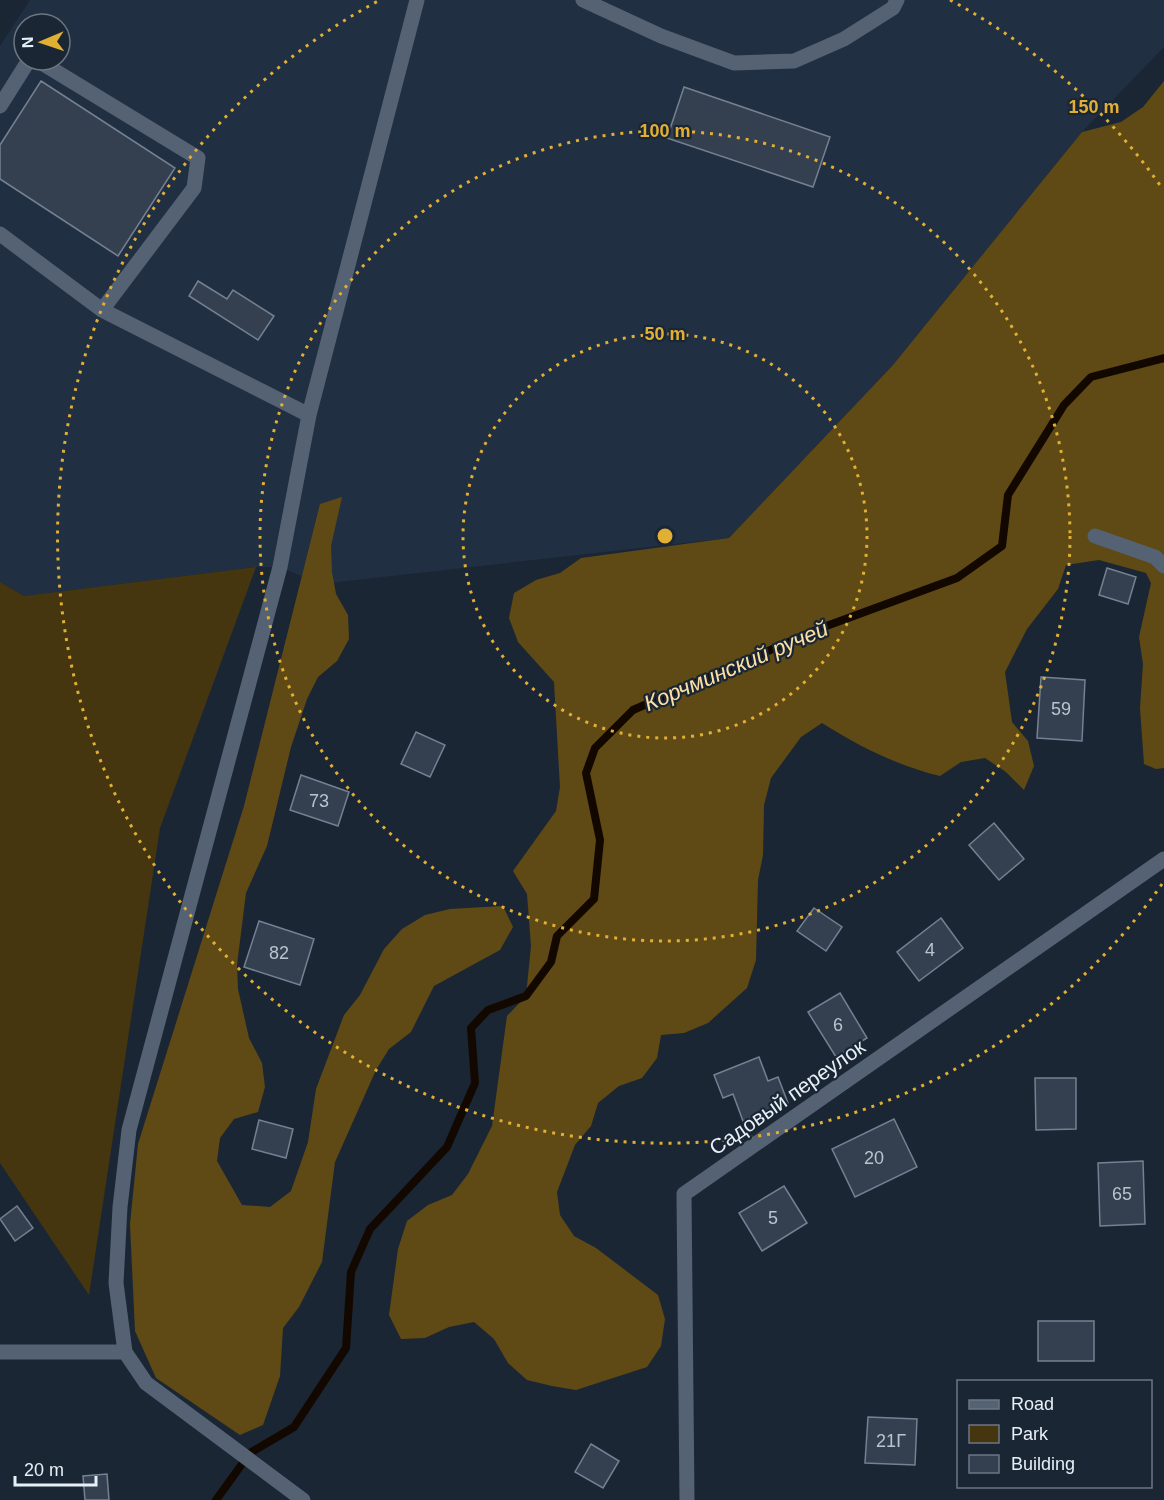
<svg xmlns="http://www.w3.org/2000/svg" width="1164" height="1500" viewBox="0 0 1164 1500" font-family="Arial,sans-serif">
<rect width="100%" height="100%" fill="#1b2634"/>
<path fill="#202f42" fill-rule="evenodd" d="M30,0H1164V47L1082,132L893,365L729,538L320,584L280,567H256L24,596L0,582V46ZM24,24H60V60H24Z"/>
<path fill="#453610" d="M256,567L160,828L89,1295L0,1163V582L24,596Z"/>
<path fill="#5f4a15" d="M1164,81V768L1156,769L1144,764L1140,708L1143,664L1139,637L1151,583L1146,573L1099,560L1066,565L1058,589L1027,629L1005,672L1012,722L1028,741L1034,766L1024,790L1006,772L985,758L961,762L940,776C898,766 858,746 822,723L801,737L771,778L764,805L763,855L758,880L756,960L747,988L708,1023L684,1033L661,1035L657,1058L642,1078L619,1086L598,1103L591,1126L575,1145L557,1192L560,1215L574,1236L596,1248L658,1295L665,1319L661,1346L647,1367L576,1390L552,1386L527,1380L508,1363L494,1339L474,1322L449,1327L425,1338L401,1339L389,1315L398,1249L407,1221L428,1205L452,1195L468,1174L492,1126L507,1016L526,996L531,946L527,894L513,871L556,811L560,787L554,682L518,642L509,618L514,593L536,580L560,573L581,558L729,538L893,365L1082,132L1121,122L1143,107Z
M342,497L331,546L332,572L336,594L348,615L349,639L337,661L318,677L307,699L291,747L267,846L246,893L237,965L238,989L249,1038L262,1063L265,1087L258,1112L234,1119L220,1138L217,1161L242,1205L270,1207L291,1191L308,1142L316,1089L344,1015L360,995L384,949L402,929L425,915L450,909L503,906L513,927L500,950L434,986L411,1032L389,1049L376,1070L335,1162L322,1262L299,1307L283,1328L280,1376L263,1425L240,1435L156,1378L135,1331L130,1224L138,1144L244,806L320,504Z"/>
<g fill="none" stroke-linecap="round" stroke-linejoin="round">
<path stroke="#130800" stroke-width="8" d="M216,1500L250,1453L294,1427L346,1348L351,1272L370,1229L447,1147L475,1083L471,1028L488,1010L526,996L551,962L557,936L594,899L600,840L586,773L595,748L633,710L821,628L957,578L1002,546L1008,495L1064,405L1091,377L1164,358"/>
</g>
<path fill="#34404f" stroke="#748192" stroke-width="1.5" d="M41,81L175,168L118,256L0,179V145Z
M684,87L830,137L813,187L667,138Z
M198,281L227,299L233,290L274,316L258,340L189,296Z
M1107,568L1136,577L1128,604L1099,595Z
M1041,677L1085,680L1082,741L1037,738Z
M416,732L445,745L430,777L401,764Z
M301,775L349,792L338,826L290,810Z
M994,823L1024,859L999,880L969,845Z
M814,908L842,927L826,951L797,931Z
M941,918L963,948L919,981L897,952Z
M259,921L314,939L300,985L244,967Z
M840,993L867,1038L836,1057L808,1012Z
M759,1057L768,1081L778,1077L788,1103L743,1121L733,1094L723,1098L714,1075Z
M1035,1078H1076V1129L1036,1130Z
M894,1119L917,1167L855,1197L832,1149Z
M259,1120L293,1129L286,1158L252,1149Z
M1143,1161L1145,1224L1100,1226L1098,1163Z
M784,1186L807,1223L762,1251L739,1213Z
M17,1206L33,1228L15,1241L0,1219Z
M1038,1321H1094V1361H1038Z
M868,1417L917,1419L915,1465L865,1463Z
M591,1444L619,1461L603,1488L575,1472Z
M107,1474L109,1500H85L83,1476Z"/>
<g fill="none" stroke-linecap="round" stroke-linejoin="round">
<path stroke="#546274" stroke-width="15" d="M583,0L661,36L734,63L794,61L844,39L893,8L897,0
M37,60L198,158L194,188L102,310
M0,106L29,60
M0,234L102,310L309,415
M1095,536L1155,557L1164,566
M0,1352H125
M303,1500L146,1383L125,1352L116,1283L120,1207L129,1130L280,567L309,415L417,0
M687,1500L684,1194L1164,859"/>
</g>
<g fill="none" stroke="#e1af34" stroke-width="3" stroke-dasharray="3 6">
<circle cx="665" cy="536" r="202"/>
<circle cx="665" cy="536" r="405"/>
<path d="M1162 884A607 607 0 1 1 380 0M950 0A607 607 0 0 1 1162 188"/>
</g>
<g text-anchor="middle" dominant-baseline="central" stroke-width="4.5" stroke-linejoin="round" paint-order="stroke">
<g font-size="18" fill="#bac3ce">
<text x="1061" y="709">59</text>
<text x="319" y="801">73</text>
<text x="930" y="950">4</text>
<text x="279" y="953">82</text>
<text x="838" y="1025">6</text>
<text x="874" y="1158">20</text>
<text x="1122" y="1194">65</text>
<text x="773" y="1218">5</text>
<text x="891" y="1441">21Г</text>
</g>
<g font-size="21" fill="#e7eff8" stroke="#1b2634">
<text transform="translate(787 1097) rotate(-35)">Садовый переулок</text>
</g>
<g font-size="22" font-style="italic" fill="#fde1a4" stroke="#1b2634">
<text transform="translate(736 666) rotate(-23)">Корчминский ручей</text>
</g>
</g>
<circle cx="665" cy="536" r="9" fill="#e1af34" stroke="#1b2634" stroke-width="3"/>
<g font-size="18" text-anchor="middle" font-weight="bold" fill="#e1af34" stroke="#1b2634" stroke-width="4.5" stroke-linejoin="round" paint-order="stroke">
<text x="1094" y="113">150 m</text>
<text x="665" y="137">100 m</text>
<text x="665" y="340">50 m</text>
</g>
<rect x="957" y="1380" width="195" height="108" fill="#1b2634" stroke="#6d7682" stroke-width="1.5"/>
<rect x="969" y="1400" width="30" height="9" fill="#546274" stroke="#6d7682" stroke-width="1.5"/>
<text x="1011" y="1410" font-size="18" fill="#e7eff8">Road</text>
<rect x="969" y="1425" width="30" height="18" fill="#453610" stroke="#6d7682" stroke-width="1.5"/>
<text x="1011" y="1440" font-size="18" fill="#e7eff8">Park</text>
<rect x="969" y="1455" width="30" height="18" fill="#34404f" stroke="#6d7682" stroke-width="1.5"/>
<text x="1011" y="1470" font-size="18" fill="#e7eff8">Building</text>
<g transform="translate(42 42) rotate(268)"><circle r="28" fill="#1b2634" stroke="#6d7682" stroke-width="1.5"/>
<path d="M0-4.5L10 22L0 15L-10 22Z" fill="#e1af34"/>
<text y="-9" font-size="16" font-weight="bold" text-anchor="middle" fill="#e7eff8">N</text>
</g>
<path d="M15 1476v9h81v-9" fill="none" stroke="#e7eff8" stroke-width="3"/>
<text x="24" y="1476" font-size="18" fill="#e7eff8" stroke="#1b2634" stroke-width="4.5" paint-order="stroke">20 m</text>
</svg>
